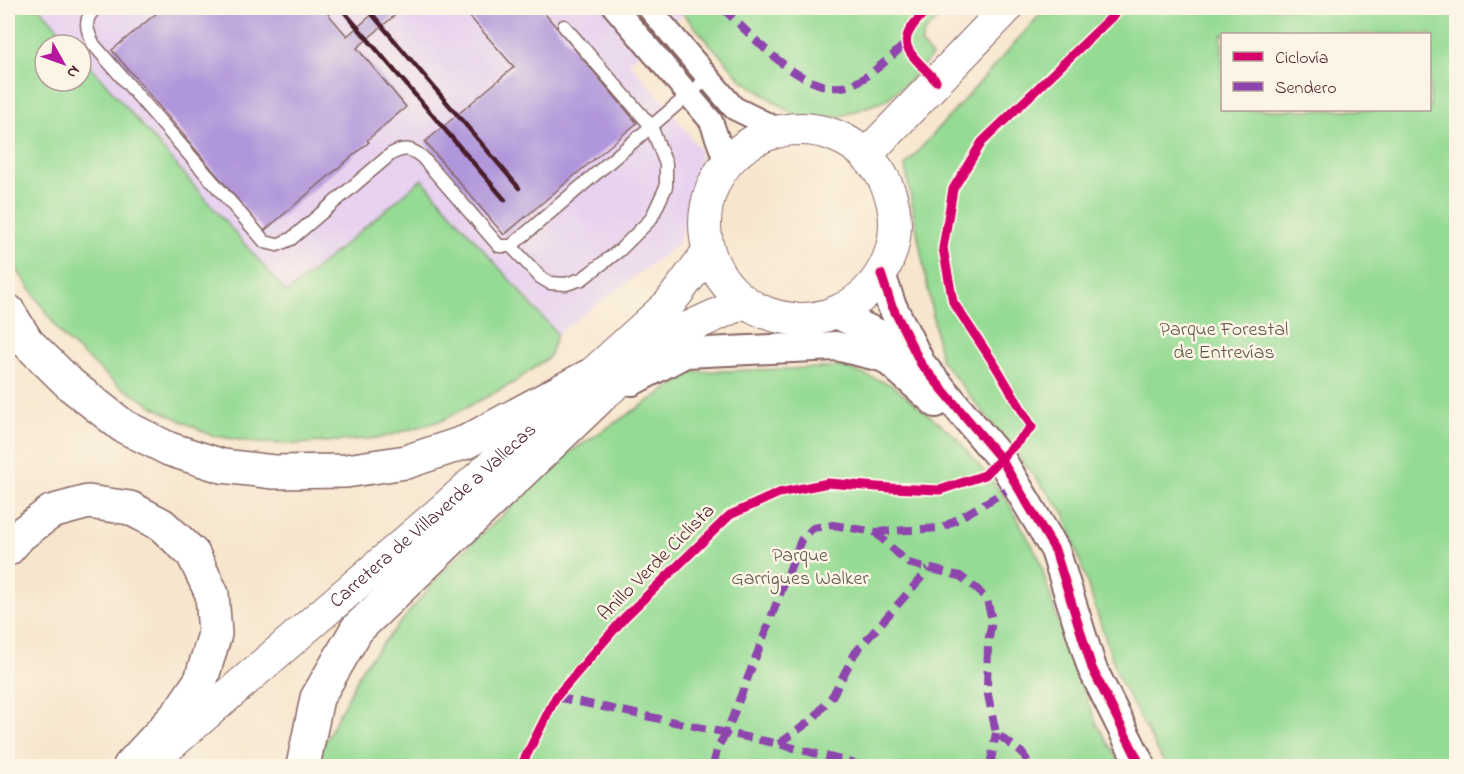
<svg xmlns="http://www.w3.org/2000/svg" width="1464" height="774" viewBox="0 0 1464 774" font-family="'Indie Flower',sans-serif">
<rect width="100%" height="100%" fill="#fcf5e5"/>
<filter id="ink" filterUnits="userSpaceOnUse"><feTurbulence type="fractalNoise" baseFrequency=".0167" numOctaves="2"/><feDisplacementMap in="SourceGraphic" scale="12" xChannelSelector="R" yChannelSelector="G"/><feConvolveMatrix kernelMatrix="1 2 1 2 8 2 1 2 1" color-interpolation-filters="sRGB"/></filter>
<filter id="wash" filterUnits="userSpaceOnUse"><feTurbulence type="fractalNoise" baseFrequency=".008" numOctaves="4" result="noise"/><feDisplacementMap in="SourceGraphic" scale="24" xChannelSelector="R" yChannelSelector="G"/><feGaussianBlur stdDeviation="1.35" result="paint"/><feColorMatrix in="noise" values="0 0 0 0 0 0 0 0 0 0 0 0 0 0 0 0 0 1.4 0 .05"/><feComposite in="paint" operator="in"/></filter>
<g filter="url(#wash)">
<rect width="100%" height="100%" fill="#f7e6ce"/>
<path fill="#e7d2ef" d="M40,8H678L684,14L629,62L670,109L699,149L701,178L693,206L677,245L557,334L422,180L287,293L81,55V45H73Z"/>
<path fill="#96db94" stroke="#707d60" stroke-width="1.5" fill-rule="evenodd" d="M8,8H40L73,45H45V81H81V55L287,293L422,179L557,334L549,357L513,383L443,420L380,438L296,444L257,443L210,435L158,409L116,384L63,337L18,271L8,245Z
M678,8H949L924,33L921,44L932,56L912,78L886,100L839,117H798L742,80Z
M1046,8H1456V766H1166L1119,679L1064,513L941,360L905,166ZM1222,34H1430V110H1222Z
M844,367L892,385L956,437L1007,500L1039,558L1065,646L1098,726L1122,766H320L322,748L363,667L446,568L570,452L693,372Z"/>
<g id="blocks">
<path fill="#b096da" d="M163,8H323L347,36L380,8H403L357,48L406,107L367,140L369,142L264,231L112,50Z
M462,8H540L637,123L504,235L425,142L514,67Z"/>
</g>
</g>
<g filter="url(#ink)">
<use href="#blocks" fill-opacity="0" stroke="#876564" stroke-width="1.5"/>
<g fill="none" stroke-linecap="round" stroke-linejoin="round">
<g stroke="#876564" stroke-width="15">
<path id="service" d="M96,8C82,19 87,31 94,45L265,242L277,245L291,239L391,154C404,147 411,148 422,157L499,246H511L708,78
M511,246L540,277L550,283L566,284L582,279L620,250L651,219L666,187V164L651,126L564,26"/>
</g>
<g stroke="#876564" stroke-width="26">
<path id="minor" d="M615,8L711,121L726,163
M649,8L734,108L779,130"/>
</g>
<g stroke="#876564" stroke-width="32">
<path id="tertiary" d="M881,274L891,304L921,364L1001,459L1055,550L1092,668L1141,766
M834,313L883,336L917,361
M632,381L685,353L836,346L885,358L936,403"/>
</g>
<g stroke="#876564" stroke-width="34">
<g id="secondary">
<circle cx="800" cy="224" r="95"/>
<path d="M867,154L1007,8"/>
<path d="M577,416L679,332L744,302"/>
<path id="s1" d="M146,766L447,506L669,304L708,252"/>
</g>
</g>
<g stroke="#876564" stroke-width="36">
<path id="motorway" d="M8,311L27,342L71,385L123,426L169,449L222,466L274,472L346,471L406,462L466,442L587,377
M8,549L20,535L51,512L88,502L130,508L162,525L193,554L212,594L215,634L201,680L178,714L130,766
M303,766L317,698L357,629L598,399"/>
</g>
<use href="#service" stroke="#fff" stroke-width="12"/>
<use href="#minor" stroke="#fff" stroke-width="22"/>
<use href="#tertiary" stroke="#fff" stroke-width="28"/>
<use href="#secondary" stroke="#fff" stroke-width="32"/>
<use href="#motorway" stroke="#fff" stroke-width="33"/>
<path stroke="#4a1f2b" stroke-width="4.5" d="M341,8L505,200
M367,8L519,188"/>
<path stroke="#8e44ad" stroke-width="8" stroke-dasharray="15 8" stroke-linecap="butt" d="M722,8C752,34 805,100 850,85C866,80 892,56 905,44
M875,532L942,528L1006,491
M556,697L779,744L864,766
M779,744L813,719L833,695L855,653L929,569
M713,766L718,746L726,734L801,540L813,528L833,525L875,532L908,563L960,576L977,589L987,600L992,620L988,644L987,690L996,733L1022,753L1031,766
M990,766L996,733"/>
<g stroke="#fcf5e5" stroke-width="13">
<path id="cycleway" d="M929,8C891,44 906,48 936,81
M881,274L891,304L921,364L1001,459L1055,550L1092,668L1141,766
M521,766L556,697L624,618L730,515L779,493L828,483L890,488L940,490L985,475L1032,427L995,365L953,302L943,248L953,189L982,142L1121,8"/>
</g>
<use href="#cycleway" stroke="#d6006c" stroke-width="9"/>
</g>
</g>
<g text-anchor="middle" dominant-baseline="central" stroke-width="5" stroke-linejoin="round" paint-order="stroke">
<g font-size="20" fill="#61574a" stroke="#fcf5e5">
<text x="1224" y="330">Parque Forestal<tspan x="1224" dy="23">de Entrevías</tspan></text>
<text x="800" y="556">Parque<tspan x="800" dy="23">Garrigues Walker</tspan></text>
</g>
<g font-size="20" fill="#4a1f2b" stroke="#fcf5e5">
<text stroke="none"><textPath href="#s1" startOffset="381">Carretera de Villaverde a Vallecas</textPath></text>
<text transform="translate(657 563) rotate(-45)">Anillo Verde Ciclista</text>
</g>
</g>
<rect width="1464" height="774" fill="none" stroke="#fcf5e5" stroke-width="30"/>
<rect x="1221" y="33" width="210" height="78" fill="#fcf5e5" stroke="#b59f9b" stroke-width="1.5"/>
<rect x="1233" y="52" width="30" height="9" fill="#d6006c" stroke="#b59f9b" stroke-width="1.5"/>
<text x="1275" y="63" font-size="18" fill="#4a1f2b">Ciclovía</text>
<rect x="1233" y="82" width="30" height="9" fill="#8e44ad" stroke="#b59f9b" stroke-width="1.5"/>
<text x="1275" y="93" font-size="18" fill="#4a1f2b">Sendero</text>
<g transform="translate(63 63) rotate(130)"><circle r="28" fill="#fcf5e5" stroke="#b59f9b" stroke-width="1.5"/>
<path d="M0-4.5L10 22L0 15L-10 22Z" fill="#b5179e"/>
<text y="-9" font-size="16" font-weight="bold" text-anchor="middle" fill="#4a1f2b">N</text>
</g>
</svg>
